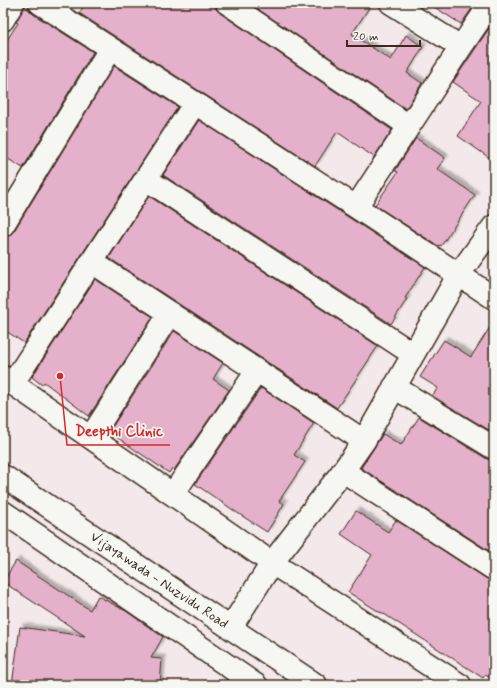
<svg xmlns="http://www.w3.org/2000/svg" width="497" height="688" viewBox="0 0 497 688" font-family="Mynerve,sans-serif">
<defs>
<filter id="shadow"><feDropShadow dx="3.5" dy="-3.5" stdDeviation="1" flood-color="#0004"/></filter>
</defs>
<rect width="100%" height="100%" fill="#f3e8ea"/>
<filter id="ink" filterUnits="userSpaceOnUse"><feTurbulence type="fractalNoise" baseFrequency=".025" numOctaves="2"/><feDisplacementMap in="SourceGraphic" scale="8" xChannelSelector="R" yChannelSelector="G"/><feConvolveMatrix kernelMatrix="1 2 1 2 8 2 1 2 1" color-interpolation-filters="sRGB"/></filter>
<g filter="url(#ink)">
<path fill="#e5b0c9" stroke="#3b2a1e" filter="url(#shadow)" d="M86,3H215L216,9L220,13L392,130L374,157L337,132L315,166L79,13Z
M249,3H372L352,34L353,35L391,60L406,35L423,47L407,73L422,83L406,109Z
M428,3H468L473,7L461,24Z
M25,6L33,14L93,52L23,168L3,156V46L18,23L16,22Z
M494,21V161L458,136L481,101L453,82Z
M114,66L178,107L24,343L3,329V237L9,236L14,231Z
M199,120L425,267L405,298L407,299L391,324L163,175Z
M416,138L445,158L437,169L475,195L441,246L439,245L438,246L375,205L398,172L395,171Z
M149,196L378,346L337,408L109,258Z
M95,279L153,317L89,416L44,382L42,385L32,377Z
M494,321V433L432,396L438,388L420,377L444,340L471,357Z
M174,331L223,363L213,379L229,390L174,470L172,468L169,473L109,432Z
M261,388L314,423L294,455L305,462L279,501L284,504L267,532L239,514L195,484Z
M419,417L487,459L494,460V554L361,468L383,434L401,445Z
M356,511L388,532L396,520L487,579L494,581V680L485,675L483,678L381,612V613L348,592L372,555L341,534Z
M16,561L90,610L98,596L126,611L163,637L151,658L162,659L160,685H12L20,627L85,636L3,582Z"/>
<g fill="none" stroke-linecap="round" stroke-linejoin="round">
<g stroke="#3b2a1e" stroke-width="25">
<path id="minor" d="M40,3L356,207L494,298
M227,3L409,126
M3,20L13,3
M461,47L491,3
M146,179L413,354
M356,207L461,47L391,3
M3,225L110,49
M92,262L364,441
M3,377L272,563L460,685
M13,383L195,103
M394,387L494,448
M91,437L170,313
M343,471L494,569
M173,494L257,371
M231,627L272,563L343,471L364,441L459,274L494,226"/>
</g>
<g stroke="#3b2a1e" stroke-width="25">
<g id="primary">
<path id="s1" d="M3,476L316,685"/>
<path d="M3,512L256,685"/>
</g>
</g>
<use href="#minor" stroke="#f6f6f2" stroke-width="22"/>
<use href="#primary" stroke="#f6f6f2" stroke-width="22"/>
</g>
</g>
<g text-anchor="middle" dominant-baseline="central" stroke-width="3.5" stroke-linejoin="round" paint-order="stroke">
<g font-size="14" fill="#3b2a1e" stroke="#f6f6f2">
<text stroke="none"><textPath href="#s1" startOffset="188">Vijayawada - Nuzvidu Road</textPath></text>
</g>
</g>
<path fill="none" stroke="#d62828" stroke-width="1.5" d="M60 376L67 445H170"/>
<circle fill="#d62828" stroke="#f6f6f2" stroke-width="1.5" cx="60" cy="376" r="4"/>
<g font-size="15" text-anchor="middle" font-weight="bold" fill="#d62828" stroke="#f6f6f2" stroke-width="3.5" stroke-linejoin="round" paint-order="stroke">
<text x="119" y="436">Deepthi Clinic</text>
</g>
<rect width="497" height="688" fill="none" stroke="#f6f6f2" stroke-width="16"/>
<rect x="8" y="8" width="481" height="672" fill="none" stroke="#3b2a1e" stroke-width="1.5" filter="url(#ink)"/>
<path d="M347 40v6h73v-6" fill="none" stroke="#3b2a1e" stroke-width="2"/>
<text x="353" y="40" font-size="12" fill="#3b2a1e" stroke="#f6f6f2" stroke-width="3" paint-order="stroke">20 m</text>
</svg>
